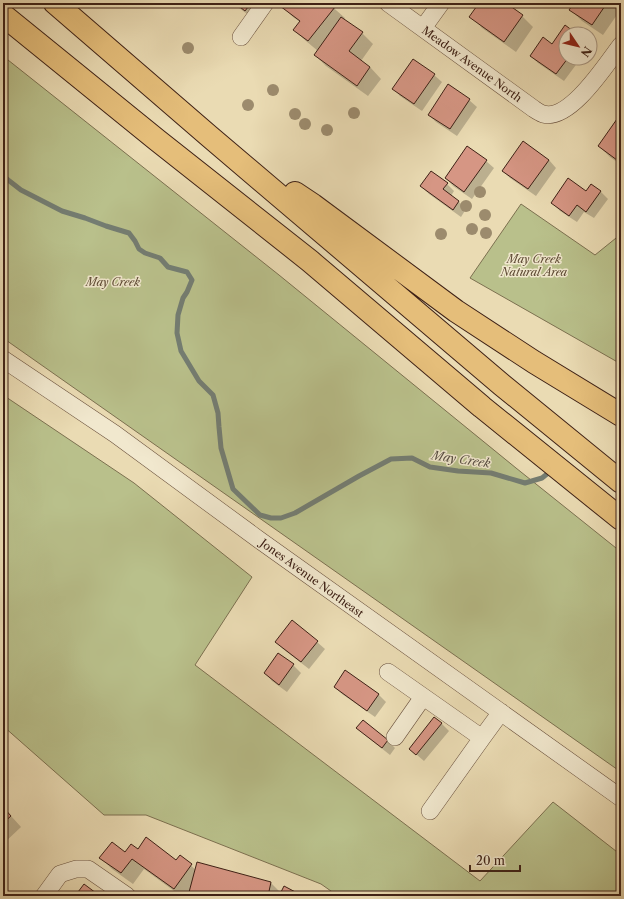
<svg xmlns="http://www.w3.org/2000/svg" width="624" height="899" viewBox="0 0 624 899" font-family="'Libre Caslon Text',serif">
<rect width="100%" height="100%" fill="#eadbb3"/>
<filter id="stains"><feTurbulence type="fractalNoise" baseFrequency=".005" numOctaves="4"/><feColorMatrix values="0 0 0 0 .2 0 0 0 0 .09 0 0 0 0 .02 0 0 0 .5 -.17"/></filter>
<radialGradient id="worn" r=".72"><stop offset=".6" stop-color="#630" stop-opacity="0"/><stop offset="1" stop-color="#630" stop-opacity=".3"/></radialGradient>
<path fill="#b9c08b" stroke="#7c7050" d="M3,56L279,275L516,468L621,552V772L3,338Z
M521,204L595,255L621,234V364L470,278Z
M3,395L134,483L252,577L195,665L480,881L553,802L621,855V895L620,896H338L321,884L146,815H104L3,726Z"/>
<path fill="#0003" d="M232,3H269L257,21Z
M284,3H328L345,18L344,20L362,33L373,44L361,61L370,67L381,79L368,96L326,66L315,55L318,51L306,41L294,30L300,22L293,17L282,6Z
M480,3H505L522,16L533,27L516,52L482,28L471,16Z
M575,3H621V9L603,35L582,21L571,10Z
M565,26L576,34H566V58H581L564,81L538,63L531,56L552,45Z
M413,60L434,75L442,82L422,111L400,96L393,88Z
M469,100L477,107L457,136L436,122L429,115Z
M621,123V165L610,157L599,146Z
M549,160L556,168L536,196L510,178L503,171Z
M486,161L494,168L472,199L453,186L446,178Z
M447,184L454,191L451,196L459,202L466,209L461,217L429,194L421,186Z
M600,191L608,199L594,218L584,212L577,222L560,211L553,203L586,192Z
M276,642H317L325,649L309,669L283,649Z
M278,654L293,665L301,673L287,692L272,681L265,673Z
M335,687L378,694L386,702L375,717L342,694Z
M441,723L449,731L424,761L410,749Z
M358,728L388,741L395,748L390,755L365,735Z
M3,807L21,827L3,844Z
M138,850L176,861L180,856L196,870L271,883L281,893L301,896H189L188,895L181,896L144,869L133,884L112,869L101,858Z"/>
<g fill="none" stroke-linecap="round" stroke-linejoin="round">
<path stroke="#747d72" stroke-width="5" d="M3,176L21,190L62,211L85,218L106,226L129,233L135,241L139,249L145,253L160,258L168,267L187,272L192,280L187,292L183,298L178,315L177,333L181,351L199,381L213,395L218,413L219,427L221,448L233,489L260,515L271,518H281L295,513L359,476L391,459L412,458L430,467L458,471L491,473L525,483L542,478L552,470"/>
</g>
<path fill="#d69684" stroke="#3e2116" d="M235,3H251L245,11Z
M283,3H330L335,7L308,41L293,30L300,21L280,6Z
M479,3H506L523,15L504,42L469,17Z
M574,3H607L592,25L569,10Z
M341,17L363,32L349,51L370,67L357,86L314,55Z
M565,25L577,34H566V58H568L556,74L530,56L543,37L552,44Z
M413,59L435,74L414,104L392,89Z
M448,84L470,99L450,129L428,115Z
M617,119L621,121V163L598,146Z
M523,141L549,160L528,189L502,171Z
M467,146L487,160L464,192L445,178Z
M431,171L448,183L443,189L459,201L453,210L420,186Z
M568,178L586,191L591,184L601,191L586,212L577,205L569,216L551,203Z
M292,620L318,641L301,662L275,642Z
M278,653L294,664L279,685L264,673Z
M345,670L379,694L367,711L334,687Z
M434,717L442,723L416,755L409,749Z
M363,720L388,740L382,748L356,728Z
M3,807L11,816L3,823Z
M146,837L176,860L180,855L192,864L174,889L132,859L121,873L99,858L112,842L125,852L131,844L138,849Z
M197,862L271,882L268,896H188Z
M84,884L100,896H75Z
M284,886L303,896H279Z"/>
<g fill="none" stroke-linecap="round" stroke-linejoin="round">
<g stroke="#69503d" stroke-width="18">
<path id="minor" d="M388,3L534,109C537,111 540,113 543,114C570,122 607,63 621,45
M423,28L441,3
M241,37L265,3
M3,359L115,434L258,539L621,798
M388,672L482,738
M395,737L423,697
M430,811L482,738L501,712
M44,896L60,874L76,869H88L127,896"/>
</g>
<g stroke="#3e2116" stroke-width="24">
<path id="highway" d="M55,3L209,136L502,385L621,482
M3,15L157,140L310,261L482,407L621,519
M295,193L313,205L456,311L534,362L621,415"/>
</g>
<use href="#minor" stroke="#f1e8ce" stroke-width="17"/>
<use href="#highway" stroke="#e5be7a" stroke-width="22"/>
</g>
<g fill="#9c8b6d">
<circle cx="188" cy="48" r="6"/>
<circle cx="273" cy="90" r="6"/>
<circle cx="248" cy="105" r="6"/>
<circle cx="354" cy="113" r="6"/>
<circle cx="295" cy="114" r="6"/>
<circle cx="305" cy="124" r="6"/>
<circle cx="327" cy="130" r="6"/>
<circle cx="480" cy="192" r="6"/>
<circle cx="466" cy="206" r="6"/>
<circle cx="485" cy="215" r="6"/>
<circle cx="472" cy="229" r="6"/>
<circle cx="486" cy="233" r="6"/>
<circle cx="441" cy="234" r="6"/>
</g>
<g text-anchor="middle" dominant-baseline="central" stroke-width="3" stroke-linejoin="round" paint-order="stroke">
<g font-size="11" fill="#3e2116" stroke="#f1e8ce">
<text transform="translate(472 64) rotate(36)">Meadow Avenue North</text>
<text transform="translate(312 578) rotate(36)">Jones Avenue Northeast</text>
</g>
<g font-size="11" font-style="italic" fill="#5d4933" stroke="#f1e8ce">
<text x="534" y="259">May Creek<tspan x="534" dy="13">Natural Area</tspan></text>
<text x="113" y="282">May Creek</text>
</g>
<g font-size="12" font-style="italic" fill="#594f44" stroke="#f1e8ce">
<text transform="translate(461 459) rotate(8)">May Creek</text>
</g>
</g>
<rect width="624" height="899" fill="none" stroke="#eadbb3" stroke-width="16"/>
<rect x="4" y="4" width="616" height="891" fill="none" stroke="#3e2116" stroke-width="2"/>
<rect x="8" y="8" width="608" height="883" fill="none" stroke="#3e2116"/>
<g transform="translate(578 46) rotate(125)"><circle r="19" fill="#f1e8ce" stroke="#a99884"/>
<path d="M0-3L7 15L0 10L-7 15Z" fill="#8f2418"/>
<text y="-6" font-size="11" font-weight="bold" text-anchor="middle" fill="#3e2116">N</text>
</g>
<path d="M470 865v6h50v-6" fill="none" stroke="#3e2116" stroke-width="2"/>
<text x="476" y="865" font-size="12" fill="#3e2116" stroke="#f1e8ce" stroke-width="3" paint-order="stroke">20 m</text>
<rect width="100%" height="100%" filter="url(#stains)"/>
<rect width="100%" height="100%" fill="url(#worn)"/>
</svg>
